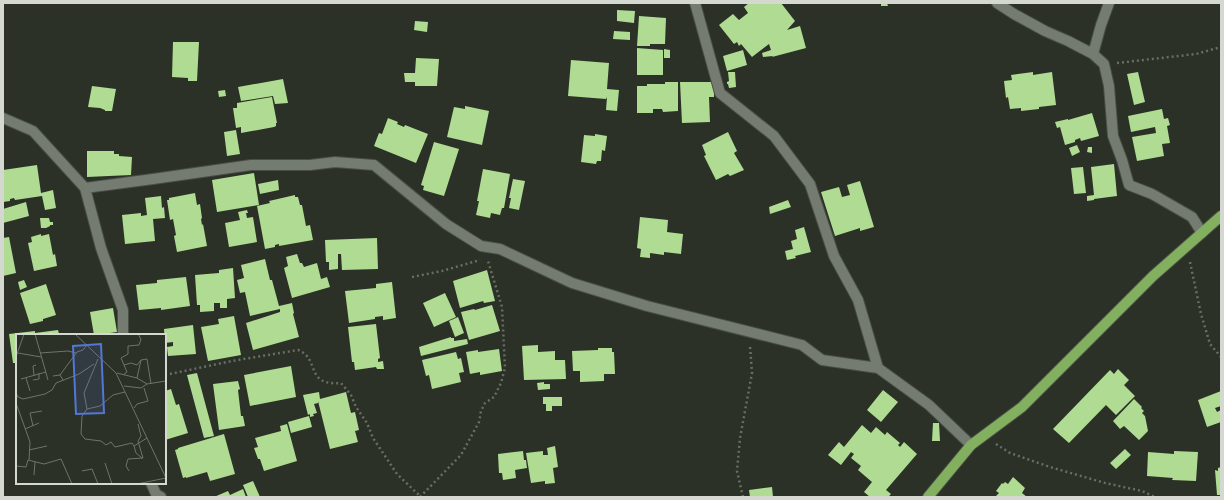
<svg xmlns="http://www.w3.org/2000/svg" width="1224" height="500" viewBox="0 0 1224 500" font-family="Roboto,sans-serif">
<rect width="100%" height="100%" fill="#2b3127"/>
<path fill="#afdc92" d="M749,3H781L795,21L787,30L800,26L806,48L772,57L773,56L763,57L762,53L771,50L769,44L752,57L741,44L739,46L737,42L734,44L719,25L733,14L739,20L748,13L744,7Z
M881,3H887L888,6H881Z
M617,10L635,11L634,23L617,21Z
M639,16L666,18L665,44H650V46H637Z
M415,21L428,22L427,32L414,30Z
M614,31L630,32V40L613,39Z
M173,42H199L197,81H188V78L172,77Z
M637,48L663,50V75H637Z
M664,49L670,50V58H664Z
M743,50L747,65L727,71L723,56Z
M416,58L439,59L437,86H415V82H405L404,73H415Z
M571,60L609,63L607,89L619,90L617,111L606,110L607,97L606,99L568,96Z
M728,72H735L736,87L729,88L728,84H727V82L729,81Z
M1033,72V75L1052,72L1056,105L1039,107V109L1021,111V108L1010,109L1008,97L1006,98L1004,81L1012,80L1011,75Z
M1138,72L1145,102L1134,105L1127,74Z
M283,79L288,103L275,104L273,96L241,101L238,87Z
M665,82H678V111L663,112L662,109H653V113H637V86H647V84H665Z
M680,82H714V97H709L710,122L682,123Z
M92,86L116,89L112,111H105V110L100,108L88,107Z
M225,90L226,96L219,97L218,91Z
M272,97L277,123H276V126L274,127L241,133V127L236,128L233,108H237V103Z
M465,106L489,111L482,145L447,137L454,107L465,109Z
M1162,109L1164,119L1168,118L1170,125L1167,126L1170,143L1162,144L1164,156L1137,161L1132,137L1156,133L1155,127L1131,132L1128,116Z
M1092,113L1099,136L1081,141L1080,138L1075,140V142L1065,145L1060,127L1057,128L1055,122L1068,119V120Z
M388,118L398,122L397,124L404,127L405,125L428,134L416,163L374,146L379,133L382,134Z
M236,130L240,154L227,156L224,132Z
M728,132L737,151L734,153L744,170L730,176L728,174L716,180L704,156L706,155L702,145Z
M595,134L607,136L605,151L602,150L601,161H597L596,164L581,162L584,135L595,136Z
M434,142L459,149L444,196L423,190L424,186L421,185Z
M1077,145L1080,152L1072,156L1069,148Z
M1088,147H1092V153L1087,152Z
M87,151H114V154H119V156L132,157L131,175L87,177Z
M1114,164L1117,196L1094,199V200L1087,201V196L1094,195L1091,167Z
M37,165L41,193L53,190L56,208L45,210L42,196L15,200L14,198L10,199V201L3,202V170Z
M1083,167L1086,193L1074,194L1071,168Z
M483,169L510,174L504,208H502L500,215L491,213L490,218L476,215L479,201H477Z
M254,173L259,205L217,212L212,180Z
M513,179L525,181L519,210L509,208L511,198H509Z
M278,180L279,190L260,194L258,184Z
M860,181L874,227L860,231V228L835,236L821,192L839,187L842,197L850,195L847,185Z
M195,193L197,205L200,204L202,218L201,219L202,225L203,224L207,246L177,252L174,236L176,235L173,219L170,220L167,200H169V198Z
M295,195V197H298L300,205H302L306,226L310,225L313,240L279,246V244L275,245V247L265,249L257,206L270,203L269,201Z
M161,196L162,208L164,207L165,218L153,219L155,241L125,244L122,215L141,213V216L147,215L145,198Z
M788,200L791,207L770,214L769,207Z
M26,202L29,216L3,223V209Z
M247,210L248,213H246L247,218L253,217L257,242L229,247L225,223L240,220L238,212Z
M640,217L668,220L667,232L683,234L681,254L664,252V255L650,253V258L640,257L641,249L637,248Z
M40,218H49L50,222H53V225H50V226L46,228H41Z
M804,227L811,252L795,256L796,258L787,260L785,251L793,249L791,241L797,239L795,230Z
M41,234V236L49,234L53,255L55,254L57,266L34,271L28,243L32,242L31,237Z
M9,237L16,273L3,276V238Z
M377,238L378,269L342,270L341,254H338V269L329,270V262H326L325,240Z
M297,254L300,263H302L304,267L317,263L321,279L327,277L330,287L292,298L284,268L288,266L286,257Z
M265,259L270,280H272L279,306L292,303L294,313L293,314L299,337L253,350L246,323L280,312V309L250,316L245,292L240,293L237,280L244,278L241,265Z
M233,268L235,298L227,299V308H220V303H214V311L200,312V305H197L195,275L219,273V270Z
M487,270L495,301L484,303L483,301L460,308L453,281Z
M186,277L190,306L161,310V308L139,310L136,285L157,283V280Z
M24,280L27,287L20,290L18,282Z
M392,282L396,318L383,320V316L375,317V319L349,323L345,291L376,288V284Z
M46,284L56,315L43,319V321L30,324L20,293Z
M445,293L456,317L434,327L423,303Z
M492,305L500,331L469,340L461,312L474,309L475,310Z
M113,308L117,332L110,333V335H94L90,312Z
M234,316L241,355L208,361L201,327L219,324L218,319Z
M458,317L464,333L455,337L449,321Z
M376,324L380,358L378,359V362L383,361L384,369H377L376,367L355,370L354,362H352L348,327Z
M193,325L196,354L168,356L167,347L173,346V342L165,343L164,329Z
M58,330L59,334L64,333V335H17V363H13L9,334L35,331V333Z
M451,337V338H454V341L467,339L468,344L421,356L419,347Z
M538,345V352L555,351V360H565L566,379L524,380L522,346Z
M598,348H612V352H614L615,374H604V381L580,382V371H573L572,351L598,350Z
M499,349L502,371L480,375V372L470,374L466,352L478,350V352Z
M456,352L458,359L461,358L464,372L459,373L461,382L432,389L429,375L426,376L422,360Z
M291,366L296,397L250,406L244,375Z
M1118,369L1129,380L1124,385L1135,396L1116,415L1106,405L1069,443L1053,429L1110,370L1114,374Z
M197,373L214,436L204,438L187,375Z
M238,381L240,389L238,390L241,416H243L245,426L219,430L213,384Z
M544,382V384H550V389L538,390L537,383Z
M171,389L176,405L179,404L188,433L165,440V391Z
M883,390L898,402L881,422L867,410Z
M1221,391V406L1215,408L1217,412L1221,410V422L1207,427L1198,400Z
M319,392L320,399L346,392L351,413L355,412L359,430L355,431L358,442L330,449L318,401V403L314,404L317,413L313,414L314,416L310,417V414L308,415L303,395Z
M543,397H562V406H552V411H546V404H543Z
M1134,399L1142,407L1141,408L1144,411L1142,413L1145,416L1148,431L1139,440L1124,426L1120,429L1113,421Z
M309,416L312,427L291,433L288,422Z
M933,423H939L940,441H932Z
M287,424L297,461L264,471L260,459H258L254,448L258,447L255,438L281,431L280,426Z
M862,425L871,433L876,427L885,435L887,432L900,443L898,445L900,447L904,442L917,454L886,490L891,494L888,497H870L864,492L872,482L858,470L861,466L851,458L854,454L851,452L841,465L828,455L839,442L844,447Z
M224,434L235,474L210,481L207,472L186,478V477L183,478L175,450L178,449V448Z
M555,446L558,467L553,468L555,483L545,484V481L531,483L526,453L543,451V455H548L547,448Z
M1125,449L1131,455L1116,469L1110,463Z
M523,451L524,460H526L527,468L515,470L516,478L503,480L502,473H499L498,454Z
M1174,451L1198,452L1196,481L1172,480L1173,478L1147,476L1148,452L1174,454Z
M1221,467V495H1217L1215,470L1218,471V468Z
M1013,477L1025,488L1022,493L1027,497H995L999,493L996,491L1002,483L1003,484L1005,482L1008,484Z
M253,481L260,497H248L243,485Z
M772,487L773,497H750L749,490Z
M243,489L246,497H214L228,491L230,495Z"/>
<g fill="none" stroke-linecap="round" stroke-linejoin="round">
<g stroke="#494e46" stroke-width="12">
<path id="minor" d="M695,3L720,93L774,136L810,184L834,256L858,300L878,368
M997,3L1014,14L1045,31L1068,41L1093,54L1104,64L1109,86L1113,136L1122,160L1129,185L1152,194L1192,217L1202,233
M1093,54L1101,25L1109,3
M3,118L33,131L85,188L153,179L251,165H310L335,162L374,165L446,224L481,246L500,249L572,283L647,306L802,345L822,360L878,368L929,405L971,445
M85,188L101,248L123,310V335
M151,483L156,494L161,497"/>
</g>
<g stroke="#494e46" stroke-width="12">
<path id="major" d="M928,497L971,445L1022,407L1153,276L1221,216"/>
</g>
<path stroke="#696e65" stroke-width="2.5" stroke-dasharray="2 3" stroke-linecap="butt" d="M1117,63L1196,54L1221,47
M1190,262L1201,314L1210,344L1221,357
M412,277L442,271L480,260
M165,375L232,361L298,350C321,359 304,386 341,383L351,395L356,407L367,423L373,438L397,474L421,497
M996,444L1010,453L1050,467L1105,483L1142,491L1155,497
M420,497L461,455L479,422L481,411L485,403L494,397L501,383L505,368L502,307L488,261
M743,497L737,471L740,438L752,373L750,346"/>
<use href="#minor" stroke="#747b70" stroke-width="10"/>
<use href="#major" stroke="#82b05f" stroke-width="10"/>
</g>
<g transform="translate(16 334)">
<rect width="150" height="150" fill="#2b3127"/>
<path fill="none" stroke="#6f746b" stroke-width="1" d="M19,0L32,46M59,0L100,39L150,144M2,19L25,23M24,19L52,17L60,19M0,23L8,0M82,25L68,59L71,75L66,82L65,100L69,105L85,107L90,111L95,108L99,113L116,109L118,112M108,31L105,24L112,20V12L123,11L125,5L122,0M101,39L121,44L131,50M18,41L17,32L20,31M44,41L61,18L67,16L70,12M107,41L111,38L108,31L115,29L121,31L125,26M37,42L44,41L47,46M10,44L14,57M121,44L125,26L131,25L135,50M5,45L30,38M17,46L23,45V39M108,52L125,54L131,50L150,47M0,59L2,63L7,65L29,60L36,56L40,49L63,40L78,30M0,69L14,108L13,126M118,74L121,70L132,67L128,54M71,75L84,72L97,61L109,58M17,92L14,79L26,77M9,95L23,89M13,116L31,112M126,124L120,119L118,112L131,104M89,129L96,150M0,132L10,133L12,126L28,130L45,125L56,150M66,137L76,135L82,150M113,137L110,132L112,125L127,124L122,107L125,102L122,90M18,141L19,128M121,150L150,144"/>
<path fill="#5477d6" fill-opacity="0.15" stroke="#5477d6" stroke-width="2" d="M85,10L88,79L60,80L57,12Z"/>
<rect width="150" height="150" fill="none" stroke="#d4d8d1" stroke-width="2"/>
</g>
<rect width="1224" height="500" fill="none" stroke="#d4d8d1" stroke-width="8"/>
</svg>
